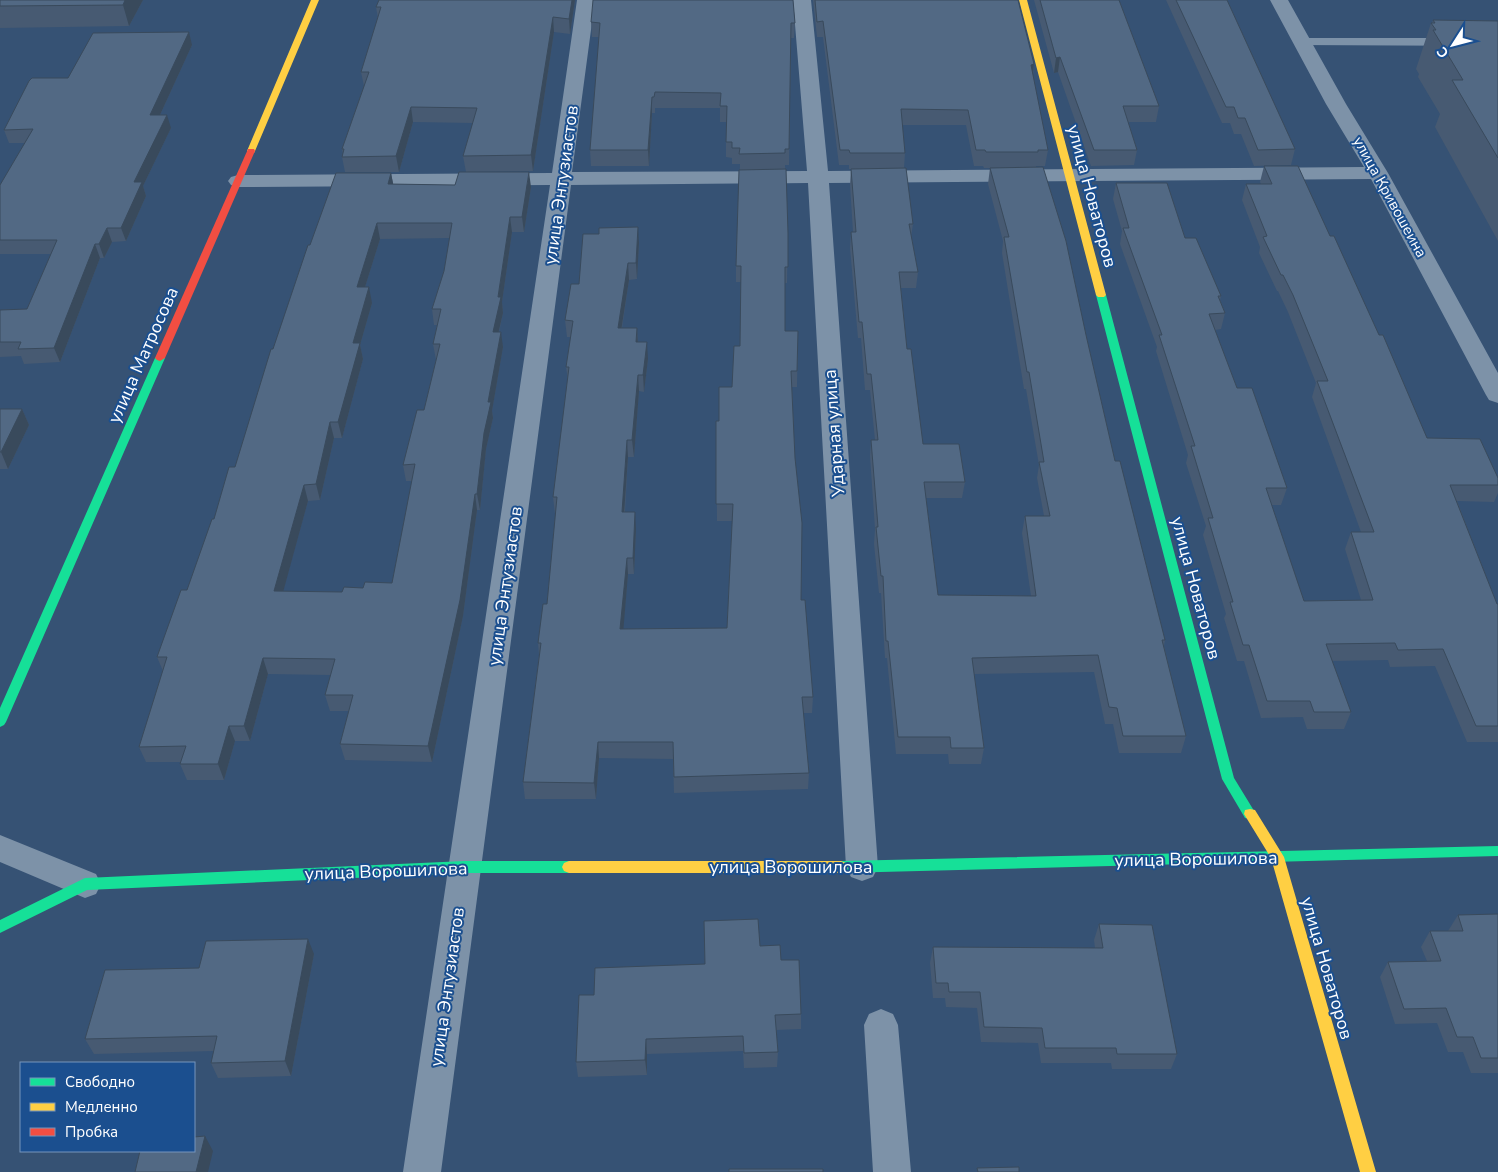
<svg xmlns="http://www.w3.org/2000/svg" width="1498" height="1172" viewBox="0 0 1498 1172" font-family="'Nunito Sans',sans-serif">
<rect width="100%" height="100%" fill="#365274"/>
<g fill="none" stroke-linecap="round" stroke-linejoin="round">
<path fill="#7d92a8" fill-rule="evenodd" d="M1302,38H1498V46L1297,45L1295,42Z"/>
<path fill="#7d92a8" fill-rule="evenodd" d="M577,0H595L572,172L807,171L793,0H811L828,171L1364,167L1326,104L1270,0H1288L1346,104L1388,173L1498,373V403L1489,400L1486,395L1371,179L829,183L878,867L873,877L862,881L851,877L846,867L808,183L571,185L441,1172H403L550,185L238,187L231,185L228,181L231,177L238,175L552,173Z
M0,835L96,874L101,884L96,894L85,898L0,862Z
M881,1009L893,1014L898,1025L911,1172H873L864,1025L869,1014Z"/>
<path fill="#16e098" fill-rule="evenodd" d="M1101,292L1106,295L1234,778L1256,814L1255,818L1250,819L1245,818L1222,779L1096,295Z
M160,355L165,358L6,722L4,725L0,727V708L155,358Z
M1498,846V856L841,873L836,871L834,867L836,863L841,861Z
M465,861H569L574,863L576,867L574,871L569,873H465L87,890L0,933V920L85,878Z"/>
<path fill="#ffcf43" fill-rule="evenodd" d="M311,0H319L255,151L254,153H248L247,151Z
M1019,0H1027L1106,295L1104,297H1098L1096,295Z
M1250,809L1255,810L1284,857L1376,1172H1360L1271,858L1244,814L1245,810Z
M569,861H841L846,863L848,867L846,871L841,873H569L564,871L562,867L564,863Z"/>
<path fill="#f24e42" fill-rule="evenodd" d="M248,149H254L255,151L165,358L160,361L157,360L155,358Z"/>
</g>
<path fill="#475a72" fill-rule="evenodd" d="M0,0H143L129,26L0,28Z
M379,0H575L570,34L554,32L533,171L466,172L463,156L473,123L413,122L399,172H345L342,157L343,154L342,149L364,86L361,72L378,18L376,7Z
M813,0H1018L1034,64L1033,76L1048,150L1045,166H1036V167L1086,335L1115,461L1165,640L1164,646L1186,736L1181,753H1119L1113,724H1105L1094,672L974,674L984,748L981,764H949L948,754H896L887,658H885L881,593H879L874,544L875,529L870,456L871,440H875L870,390H865L861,338H858L850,248L851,232H853L850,185L851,169H849V165H839L823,37H817ZM902,125H966L974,166H983L984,168H990L988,184L1003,241L1002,253L1024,389H1026L1039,465L1037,478L1044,516H1025L1022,533L1031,596L938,595L926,498H962L965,482L923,444L907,349L901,288H916L918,272L911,237L913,224L904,168L905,153Z
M1034,0H1119L1159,106L1156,122H1128L1137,150L1134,165L1091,166L1058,72L1054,73Z
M1166,0H1227L1295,149L1291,165L1254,166L1241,134H1234L1230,123H1222Z
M1433,20L1498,21V241L1435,127L1440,114L1418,77L1419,74L1416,69L1431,23H1432Z
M591,22L795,23L794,38H791L789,165H785L788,233L787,283H785V331H798L797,387H792L801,600L813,697L812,713H804L809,773L808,789L674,793L673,759L599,758L596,799H525L523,782L539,655L538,643L547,604L556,514H555L553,497L568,380L566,367L571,337H567L565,320L579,284L639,243L637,279L629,280L622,328H637L638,342L648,359L644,392L639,391L634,457H628L625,512L636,529L634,574H628L623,629L727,628L732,521H717L716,421H719L732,387L740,346L741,282H736V266L740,164H732V158L726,157V122H720V108H655V113H652L649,166H591L590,150L599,37H592Z
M192,45L160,115L171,128L143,186L146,196L126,241L112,242L104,258H100L60,362L24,364L21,356L0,357V310L27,309L51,254H0V185L25,143H9L4,130L68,78Z
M1264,166L1330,236L1379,335L1427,438L1498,478V493L1494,502L1457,501L1497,604H1498V742H1467L1435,666L1390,667L1388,660L1332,661L1351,712L1344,729H1307L1303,717L1261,718L1244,661H1237L1224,618L1226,614L1203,535L1206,526L1186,463L1188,455L1156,351L1157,347L1120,244L1122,231L1113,199L1116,183L1185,238L1221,296L1220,300L1225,313L1221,329L1215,330L1237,388L1287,488L1281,505H1271L1304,601L1361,600L1345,549L1351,532H1361L1312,397L1316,383L1288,312L1278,291H1277L1259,253L1260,247L1242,200L1246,184H1261L1260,182Z
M391,173L393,184L531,187L524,232H512L502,302L503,313L499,332L503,347L492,411L493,418L486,449L480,510H477L463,616L432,762L345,760L340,744L349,711H330L325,695L331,675L268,674L250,741H235L224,780H187L180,764L181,762H146L139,747L163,671L157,657L187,590L235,467L273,349L310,245ZM450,238L444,271L432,309L434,325H437L433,344L436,360L424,410L403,465L406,481H412L392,583L342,592L283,591L308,501L320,500L334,438H342L363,359L360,345L372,303L365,287L380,239Z
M0,409H22L29,425L8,469H0Z
M1498,914V1073H1471L1463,1052H1448L1437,1023L1395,1024L1380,977L1388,962L1427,961L1421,947L1430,931H1448L1458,915Z
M1099,924L1177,1054L1171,1069H1112L1111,1063H1041L1038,1043L981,1042L977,1008L946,1007L945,998H933L930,963L933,947L1095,948L1094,940Z
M760,946L801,1014V1029L776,1030L778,1052L777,1067L744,1068L743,1051L647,1054V1075L578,1077L576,1062L594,995L705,964Z
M314,954L291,1076L218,1078L211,1063L214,1051L94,1054L85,1039L199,968Z"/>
<path fill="#394a5c" d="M125,0H143L129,26L123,5Z
M572,0H575L570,34L569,19Z
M553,17L554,32L533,171L531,155Z
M189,32L192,45L154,128L150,115Z
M1060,57L1058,72L1054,73L1056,58Z
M1034,64L1032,79L1031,65Z
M652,97V113L649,166L648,150Z
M411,107L413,122L399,172L396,156Z
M167,115L171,128L143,186L146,196L126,241L121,228L134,182Z
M529,172L531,187L524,232L522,217Z
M391,173L394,188L388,184Z
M510,217L512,232L502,302L503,313L495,347L493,332Z
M377,223L380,239L360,303L357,287Z
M638,227L639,243L637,279L636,263Z
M107,228L112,242L104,258L99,244Z
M95,244L100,258L60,362L54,348Z
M628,263L629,280L619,344L618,328Z
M369,287L372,303L360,345L363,359L342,438L338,422L353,343Z
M637,328L638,345L636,342Z
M501,332L503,347L492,411L493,418L486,449L480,510L477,494L484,433L488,402Z
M647,342L648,359L644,392L643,375Z
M638,375L639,391L634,457L632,440Z
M22,409L29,425L8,469L1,452Z
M330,422L334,438L320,500L316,484Z
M627,440L628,457L623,529L622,512Z
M304,485L308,501L279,607L274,591Z
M475,494L477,510L463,616L432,762L428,746Z
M635,512L636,529L634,574L633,558Z
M627,558L628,574L622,646L620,629Z
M263,658L268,674L250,741L244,726Z
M229,726L235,741L224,780L218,764Z
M598,742L599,758L596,799L594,783Z
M308,939L314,954L291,1076L285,1061Z
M646,1039L647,1054V1075L645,1060Z
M205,1136L213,1151L208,1172H196Z"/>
<path fill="#526984" stroke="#394a5c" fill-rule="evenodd" d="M0,0H125L123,5L0,6Z
M379,0H572L569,19L553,17L531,155L463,156L477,108L411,107L396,156L342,157L344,149H342L369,72H361L381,7H376Z
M593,0H793L795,23H791L789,149H785V153L739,154L740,148H732V142H726L727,106H720L721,93L655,92L654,97H652L648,150H590L600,23L591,22Z
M815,0H1018L1034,64L1031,65L1048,150H1038V152H986L985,150H976L968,110L901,109L905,153H850L849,150H840L823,21L817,22Z
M1040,0H1119L1159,106H1123L1137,150H1094L1060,57L1056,58Z
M1176,0H1227L1295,149L1258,150L1245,118H1238L1234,107H1226Z
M1433,20L1498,21V158L1452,80H1463L1433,30H1436L1431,23H1435Z
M189,32L150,115H167L134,182H142L121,228H107L99,244H95L54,348L18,349L21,342H0V310L27,309L57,240H0V185L33,129L4,130L29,81L32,78H68L93,33Z
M1264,166H1298L1330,236H1334L1379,335H1383L1427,438L1480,439L1498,478V485H1450L1497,604H1498V726H1476L1443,649L1398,650L1395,643L1326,644L1351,712H1314L1310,701H1267L1249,645H1243L1230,602H1233L1208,518H1213L1191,446H1195L1159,335H1162L1123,228H1129L1116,183H1167L1185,238H1196L1221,296H1218L1225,313L1209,314L1237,388H1252L1287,488H1266L1304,601L1373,600L1351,532H1374L1317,381H1328L1293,295L1283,275H1281L1263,237L1267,236L1246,184H1272Z
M1043,167L1066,241L1086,335L1115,461H1120L1165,640H1162L1186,736H1123L1117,708L1109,707L1098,655L972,658L984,748H951L950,737H898L888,641H886L883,576H881L876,527H878L871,440H878L871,374H867L862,322H859L851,232H856L851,169L906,168L913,224H909L918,272H899L907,349H911L923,444H959L965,482H924L938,595L1036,596L1025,516H1050L1039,462H1044L1029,372H1027L1004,237H1009L990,168Z
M786,169L788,233V267H785V331H798L797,371H791L795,458L802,523L801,600H805L813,697H802L809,773L674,777L673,742H598L594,783L523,782L541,643H538L543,604H547L557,497H553L569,367H566L573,321L565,320L571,284H579L583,234H599V228L638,227L636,263H628L618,328H637L636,342H647L643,375H638L632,440H627L622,512H635L633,558H627L620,629L727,628L733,504H716V421H719V387H732L734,346H740L741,266H736L739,170Z
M459,172H529L522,217H510L498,297H501L493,332H501L488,402H491L484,433L477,494H475L460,600L428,746L340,744L353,695H325L335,659L263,658L244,726H229L218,764H180L186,746L139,747L167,657H157L181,590H187L212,519H214L229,467H235L271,349H273L308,245H310L336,173H391L388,184L455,185ZM377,223H452L444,271L432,309H441L433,344H440L424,410H417L403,465L415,464L392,583L365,582L363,588L344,587L342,592L274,591L304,485L316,484L330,422H338L360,343H353L369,287H357Z
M0,409H22L1,452H0Z
M1498,914V1058H1481L1473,1037H1457L1446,1008L1404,1009L1388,962L1441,961L1430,931H1463L1458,915Z
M758,919L760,946L780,945L781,960H799L801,1014L775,1015L778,1052L744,1053L743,1036L646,1039L645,1060L576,1062L579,995H594L595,968L705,964L704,921Z
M1099,924L1152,925L1177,1054H1117L1116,1048H1045L1042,1028L984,1027L980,992H949L948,983H936L933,947L1103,948Z
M308,939L285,1061L211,1063L217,1036L85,1039L105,970L199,968L206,941Z
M205,1136L196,1172H135L140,1151H194V1137Z
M1019,1167V1172H978L977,1168Z
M729,1169H823V1172H729Z"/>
<g text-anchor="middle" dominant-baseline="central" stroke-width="4" stroke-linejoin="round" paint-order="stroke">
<g font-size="15" fill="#fff" stroke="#1b4f8f">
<text transform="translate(1390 197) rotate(61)">улица Кривошеина</text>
</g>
<g font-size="18" fill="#fff" stroke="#1b4f8f">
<text transform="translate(561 185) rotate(-82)">улица Энтузиастов</text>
<text transform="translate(1092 196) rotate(75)">улица Новаторов</text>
<text transform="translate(143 355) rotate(-66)">улица Матросова</text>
<text transform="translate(834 433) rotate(-94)">Ударная улица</text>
<text transform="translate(505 586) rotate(-82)">улица Энтузиастов</text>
<text transform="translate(1196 588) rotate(75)">улица Новаторов</text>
<text transform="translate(1196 859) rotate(-1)">улица Ворошилова</text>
<text x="791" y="867">улица Ворошилова</text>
<text transform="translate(386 871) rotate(-2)">улица Ворошилова</text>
<text transform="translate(1327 968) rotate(74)">улица Новаторов</text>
<text transform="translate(447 987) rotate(-82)">улица Энтузиастов</text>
</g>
</g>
<rect x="20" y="1062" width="175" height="90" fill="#1b4f8f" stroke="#7695bc"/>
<rect x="30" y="1078" width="25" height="8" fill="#16e098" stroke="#7695bc"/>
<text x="65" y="1087" font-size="15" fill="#ffffff">Свободно</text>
<rect x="30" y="1103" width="25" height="8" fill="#ffcf43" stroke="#7695bc"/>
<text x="65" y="1112" font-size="15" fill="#ffffff">Медленно</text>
<rect x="30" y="1128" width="25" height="8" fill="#f24e42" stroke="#7695bc"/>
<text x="65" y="1137" font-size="15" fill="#ffffff">Пробка</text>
<g transform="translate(1453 45) rotate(234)" stroke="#1b4f8f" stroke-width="4" paint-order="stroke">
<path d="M0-4L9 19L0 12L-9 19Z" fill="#ffffff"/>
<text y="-8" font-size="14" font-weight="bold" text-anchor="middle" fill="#ffffff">С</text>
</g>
</svg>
